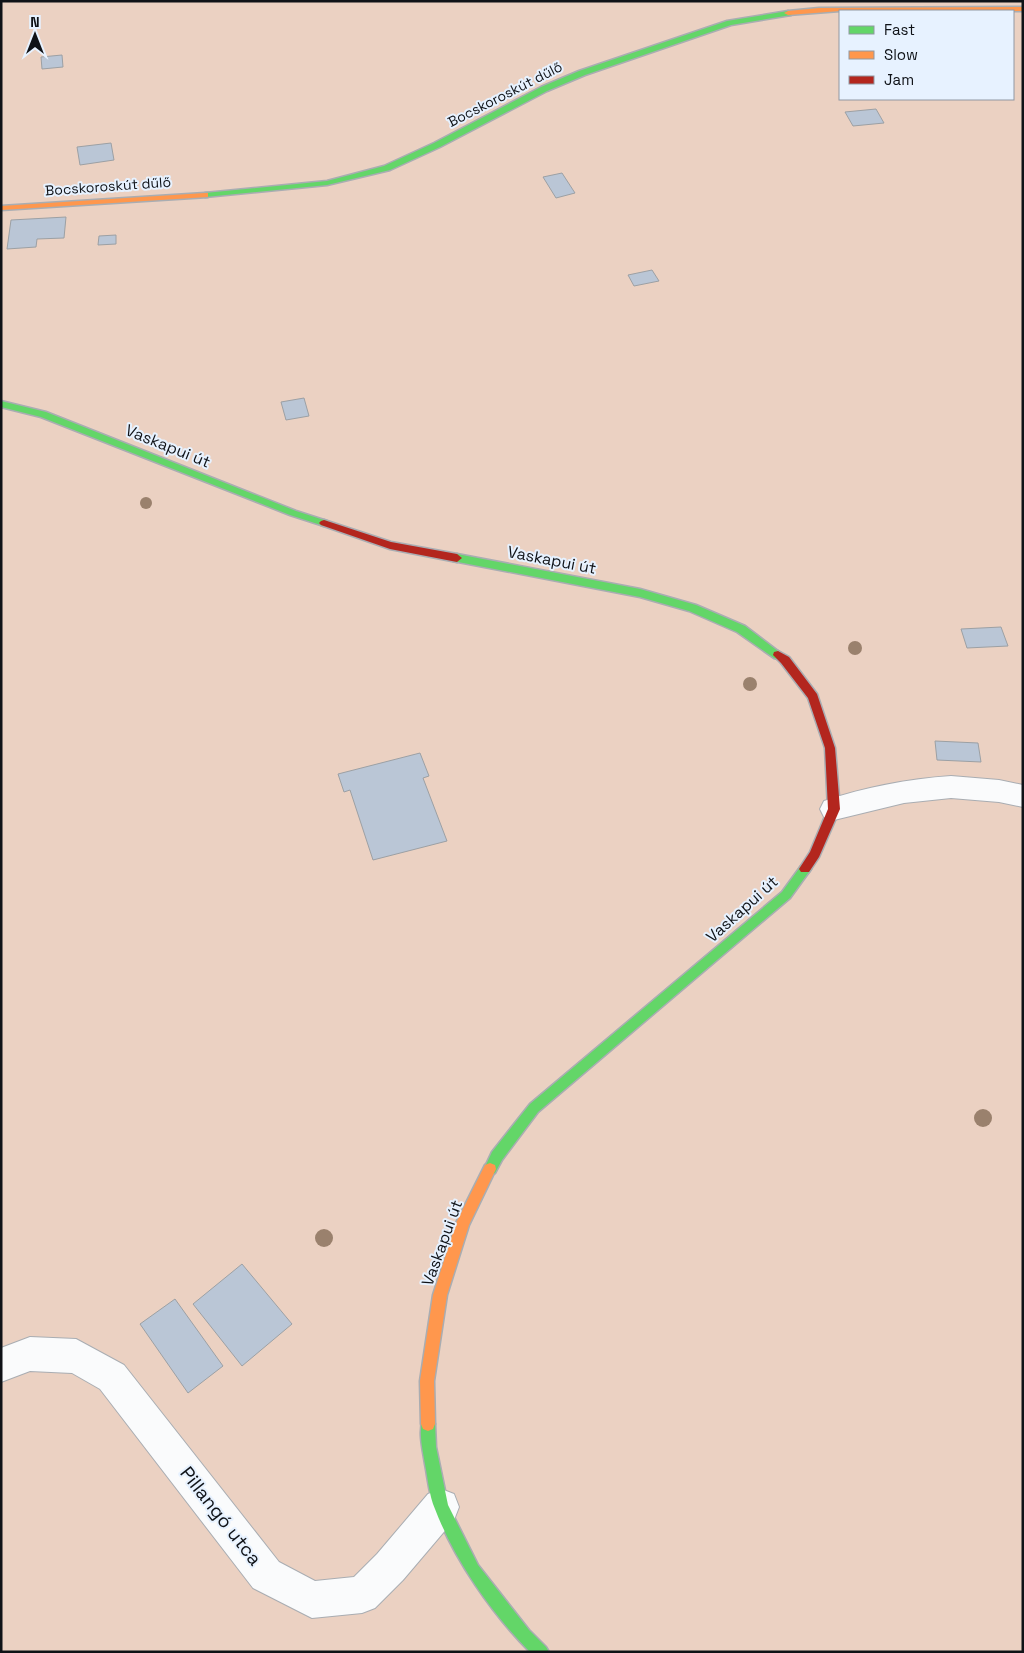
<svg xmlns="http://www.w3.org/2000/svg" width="1024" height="1653" viewBox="0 0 1024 1653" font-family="'Space Grotesk',sans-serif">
<rect width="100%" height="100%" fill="#e0e5ec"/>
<path fill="#ebd1c2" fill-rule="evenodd" d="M1,1H1023V1652H1ZM840,11H1013V99H840Z"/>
<path fill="#bac6d6" stroke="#9ca0a4" d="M62,55L63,67L42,69L41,57Z
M876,109L884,123L853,126L845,112Z
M111,143L114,160L80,165L77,147Z
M562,173L575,193L556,198L543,177Z
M66,217L64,238L37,239L36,247L7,249L11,220Z
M116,235V244L98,245L99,236Z
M652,270L659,281L634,286L628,275Z
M304,398L309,416L286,420L281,402Z
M1001,627L1008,646L967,648L961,629Z
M935,741L978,743L981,762L937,760Z
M420,753L429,776L423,778L447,841L373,860L350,790L344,792L338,774Z
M242,1264L292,1324L242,1366L193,1304Z
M175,1299L223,1366L188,1393L140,1324Z"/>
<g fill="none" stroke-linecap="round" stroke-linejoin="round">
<g stroke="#a9adb2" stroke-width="2">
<path id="street" d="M951,776L999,780L1023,785V807L999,802L951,798L904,803L834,820L824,817L820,809L824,801C866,787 908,779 951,776Z
M30,1337L76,1339L124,1365L279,1562L315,1581L354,1577L377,1554L428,1494L441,1489L454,1494L459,1507L454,1520L403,1580L375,1608L362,1613L312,1618L253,1588L100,1389L72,1373L30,1371L1,1382V1348Z"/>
</g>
<g stroke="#a9adb2" stroke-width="3">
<path id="fast" d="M788,11L792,13L791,15L731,25L585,75L547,91L440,147L390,170L327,185L205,197L201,195L205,193L327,181L384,166L434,143L541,87L579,71L727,21Z
M1,401L46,412L296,511L327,521L329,523L324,526L290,515L41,417L1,407Z
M457,554L640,589L696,605L745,626L783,655L778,659L774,658L737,632L689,611L640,597L453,561L452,558Z
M805,864L809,866L811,869L790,898L538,1112L502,1160L495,1173L490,1175L485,1173L484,1169L492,1152L530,1104L782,892L801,866Z
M428,1417L433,1419L435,1424L436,1447L448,1505L478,1565L529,1630L546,1647L549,1652H530C492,1614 454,1559 435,1509C429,1495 428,1479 425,1464C423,1451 418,1432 423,1419Z"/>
</g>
<g stroke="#a9adb2" stroke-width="3">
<path id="slow" d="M1023,7V11H840L788,15L784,13L788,11L819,8Z
M205,193H208V197L1,210V206Z
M490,1163L495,1165L496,1169L469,1225L447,1295L434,1381L435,1424L433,1429L428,1431L423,1429L421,1424L420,1381L433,1295L456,1223L485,1165Z"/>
</g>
<g stroke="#a9adb2" stroke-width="3">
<path id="jam" d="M324,520L391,542L457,554L462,558L457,562L390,549L321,525L319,523L321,521Z
M778,651L789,657L817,694L835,748L840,809L819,857L809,872H801L799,869L810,852L828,809L825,748L808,698L781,663L773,655L774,652Z"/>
</g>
<use href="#street" fill="#fafbfc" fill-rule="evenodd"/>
<use href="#fast" fill="#63d668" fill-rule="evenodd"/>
<use href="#slow" fill="#ff974d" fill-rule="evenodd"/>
<use href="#jam" fill="#b3261e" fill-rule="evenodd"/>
</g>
<g fill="#9a816d">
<circle cx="146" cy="503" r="6"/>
<circle cx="855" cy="648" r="7"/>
<circle cx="750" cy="684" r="7"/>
<circle cx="983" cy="1118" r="9"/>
<circle cx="324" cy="1238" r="9"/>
</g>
<g text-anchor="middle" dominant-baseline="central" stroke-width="4" stroke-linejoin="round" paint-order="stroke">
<g font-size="14" fill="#0f1217" stroke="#e7f2ff">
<text transform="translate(505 94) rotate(-27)">Bocskoroskút dűlő</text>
<text transform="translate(108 186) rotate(-4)">Bocskoroskút dűlő</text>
</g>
<g font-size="16" fill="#0f1217" stroke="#e7f2ff">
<text transform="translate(168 446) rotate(22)">Vaskapui út</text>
<text transform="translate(552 560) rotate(11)">Vaskapui út</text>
<text transform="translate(742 909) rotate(-42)">Vaskapui út</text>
<text transform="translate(442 1243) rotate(-70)">Vaskapui út</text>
</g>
<g font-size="19" fill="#0f1217" stroke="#e7f2ff">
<text transform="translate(221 1516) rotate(52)">Pillangó utca</text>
</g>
</g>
<rect width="1024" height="1653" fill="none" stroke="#0f1217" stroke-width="5"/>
<rect x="839" y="10" width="175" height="90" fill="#e7f2ff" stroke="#9198a2"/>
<rect x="849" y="26" width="25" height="8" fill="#63d668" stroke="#9198a2"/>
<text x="884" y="35" font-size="15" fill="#0f1217">Fast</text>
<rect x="849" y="51" width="25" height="8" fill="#ff974d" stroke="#9198a2"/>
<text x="884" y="60" font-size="15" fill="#0f1217">Slow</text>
<rect x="849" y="76" width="25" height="8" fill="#b3261e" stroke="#9198a2"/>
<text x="884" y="85" font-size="15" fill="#0f1217">Jam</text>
<g transform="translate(35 35)" stroke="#e7f2ff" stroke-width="4" paint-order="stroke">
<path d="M0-4L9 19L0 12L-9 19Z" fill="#0f1217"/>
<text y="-8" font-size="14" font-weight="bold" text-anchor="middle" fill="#0f1217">N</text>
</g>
</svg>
